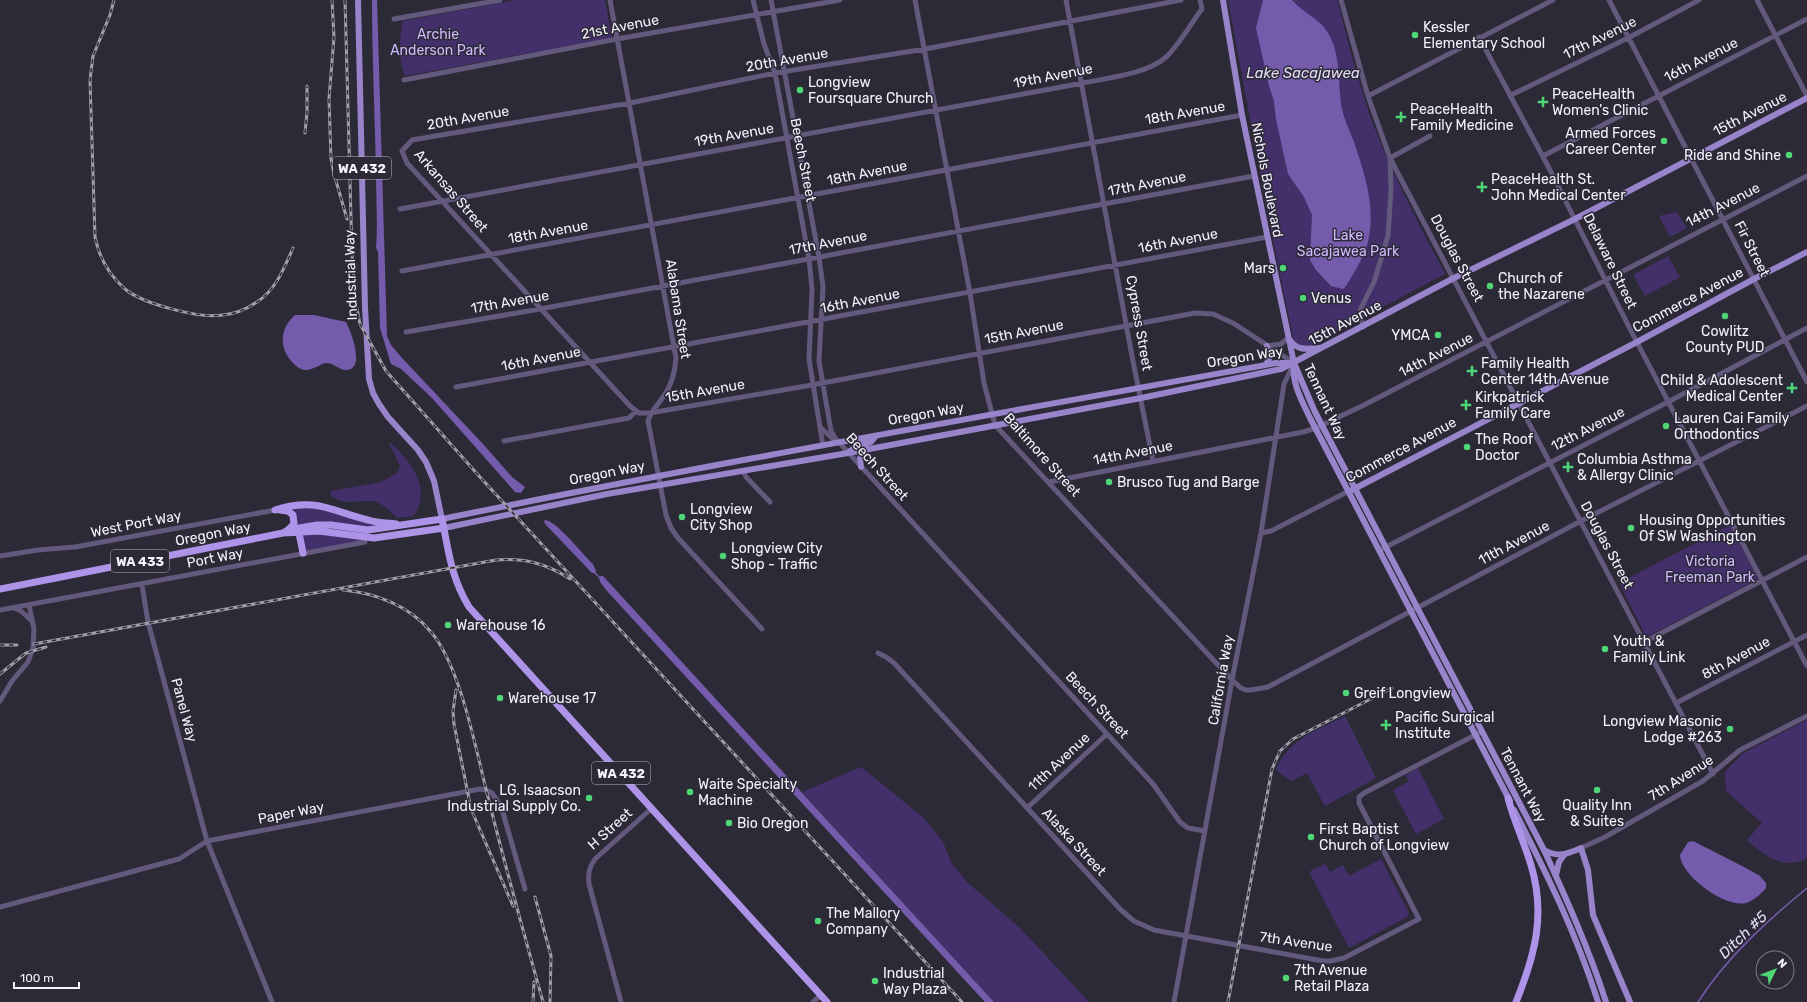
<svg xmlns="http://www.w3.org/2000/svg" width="1807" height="1002" viewBox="0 0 1807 1002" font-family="Rubik,sans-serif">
<rect width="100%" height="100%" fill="#2d2a38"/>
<path fill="#43306a" d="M516,0H605L612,38L405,76C398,60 399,37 403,21Z
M1228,0H1337C1349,45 1360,91 1377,134C1396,182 1421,228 1445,274L1309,346L1302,348L1294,341L1273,241Z
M1676,212L1687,228L1670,237L1659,216Z
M1668,256L1680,277L1645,296L1633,275Z
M389,443H391C411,461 433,491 413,516L397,518C390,511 382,502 371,501C355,500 345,506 331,496V491L381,482L397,473L400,466Z
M305,504L376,522L379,529L331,525L295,528L285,507Z
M1730,525L1758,579L1650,635L1645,634L1620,585L1621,582Z
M299,533L363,537L365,542L303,553Z
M1345,716L1376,778L1325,806L1307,773L1291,781L1276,770C1287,740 1318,730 1345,716Z
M1807,720V858C1783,871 1764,855 1747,840L1762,823L1726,791L1725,772L1743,753Z
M861,767L924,818L943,842L952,864L969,884L1020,928L1089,1002H994L802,792Z
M1418,768L1444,819L1416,834L1393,790L1409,781L1406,775Z
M1381,859L1409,913L1407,917L1349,948L1309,872L1325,864L1330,872L1343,865L1349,876Z"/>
<path fill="#745bab" d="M372,0H377L387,336L391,345L403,359L483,444L512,477L525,487L521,493L515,492L432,398L401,369L391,364L380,328L378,252L376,248C378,224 376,199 376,175C375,116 372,58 372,0Z
M1263,0H1292C1302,12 1319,19 1326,30C1341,51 1338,80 1341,104C1343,117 1349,129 1354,142C1364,172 1375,204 1369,237C1366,254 1355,271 1346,286L1343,289L1331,286L1316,270L1310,260L1312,215L1304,197L1288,174L1276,119L1274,101L1269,86L1256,28Z
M295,315H314L346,322C351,331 366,370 346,370C339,370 334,363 326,363C320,364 313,370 306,370C301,370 297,367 293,363C279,349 279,329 295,315Z
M545,520C557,521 583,555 593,564L596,571L595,573H592L547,526L544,522Z
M601,576H603L994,1002H985L607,591L600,582L599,577Z
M1693,841L1744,867L1760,876L1766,883V888C1762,893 1753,901 1746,903C1725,908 1681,876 1680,855L1688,842Z"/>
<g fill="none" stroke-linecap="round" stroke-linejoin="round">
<path stroke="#745bab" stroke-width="1.5" d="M594,572L600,578
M1698,1002C1726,958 1767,921 1807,888"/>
<path stroke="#62597c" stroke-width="5" d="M610,0L676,358C675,373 672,385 663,397C657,406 651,411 648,421L666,515L671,528L678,538L762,629
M753,0L764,44L775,73L809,259L812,289L809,359L823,446
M771,0L819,257L823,287L819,361L831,431L835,438L1153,784L1180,822L1188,828L1205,831
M915,0L970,293L984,383L995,425L1232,680L1241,688L1246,690H1251L1268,687L1581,521L1807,406
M1066,0L1132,356L1153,461
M1341,0L1368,96L1390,158L1391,191L1388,236L1374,282L1360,310L1363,327
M1609,0L1807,382
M1757,0L1807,96
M394,19L500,0
M1479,37L1550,170L1629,327L1807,666
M404,80L617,39L840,0
M1511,95L1628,38L1699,0
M1368,96L1553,0
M1543,156L1807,19
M1390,158L1713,774
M1390,158L1430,136
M400,209L1083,83C1107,78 1146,74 1165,58C1178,47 1191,23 1202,9L1200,0
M402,271L1242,115
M406,332L540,309L1254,176
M1267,346L1281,344L1288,338
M456,387L1267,237
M820,427L836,442
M504,441L629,418L636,411
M743,471L746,477L770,502
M1049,482L1303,432L1316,428L1364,405L1807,176
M1261,533L1271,531L1349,491
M1382,549L1668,402L1807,328
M0,556L38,550L75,547L275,510
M142,585L148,622L207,841L272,1002
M14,608L21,611L32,621
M0,610L365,542
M1644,642L1807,557
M878,653L886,657L894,663L1121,910L1134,921L1154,930L1323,961H1331L1344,958L1419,919L1359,803V797L1364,793L1479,733
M0,701L12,681L28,662L33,648L34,629L29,605
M1676,703L1807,635
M1027,808L1107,734
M1581,848L1605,837L1703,781L1740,750L1807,716
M0,907L179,859L207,841L480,789L486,790L492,793L501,806L525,889
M621,1002L589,884C588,874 589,867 595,859L652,808
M813,1002L821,995
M1174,1002L1232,680L1261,533L1284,384L1294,363L1233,323L1213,314L1195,313L812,385L650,413H639L630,406L407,163L402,151L412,140L630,103L775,73L925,49L1181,0"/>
<path stroke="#9884ca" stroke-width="6" d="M358,0L365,308L369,379L373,393L379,404L388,417L418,450L426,462L434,481L442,519C719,462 998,414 1276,363H1292
M1223,0L1242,115L1294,363L1315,412L1544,850C1567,900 1589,949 1606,1002
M1290,340C1297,351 1307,349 1319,348
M1294,363C1291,382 1302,401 1310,418L1510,801
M1265,365C1272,360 1268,353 1267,346
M850,451L859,445L871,442L875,437
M861,467L860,458L866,449
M1352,490L1637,342L1754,279L1807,252
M444,528L607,494L848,453L1141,398L1281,369L1454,278L1575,219L1807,98
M1514,810C1546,872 1577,935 1598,1002
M1544,850C1558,858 1567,854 1581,848L1588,870L1593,915L1630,1002
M1556,875L1559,862L1564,855"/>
<path stroke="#ad94e9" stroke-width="7" d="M275,510C316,497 331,511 368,520C377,523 387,523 396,524
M280,510L288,511L293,515L294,524L288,530
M283,533L288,530L317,525H331L368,530L442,519C449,553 451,577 469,607L827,1002
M299,533L303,553
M0,589L283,533L319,531L374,538L444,528
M1508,798C1514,821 1524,842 1531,865C1546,915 1535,955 1516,1002"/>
<g stroke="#a19eaa" stroke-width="3">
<path id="rail" d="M114,0L110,15L93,56L90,80L95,237C99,257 109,275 125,289C143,304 200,319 223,315C235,314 247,309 257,302C276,290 284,268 293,248
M332,0L334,37L329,99L331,159L334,174L347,219
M345,0L352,255L356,304L360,324L386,371L479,476L962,1002
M305,133L307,112V86
M343,590C376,593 410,606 431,632C461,667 476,751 488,797C505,866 524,934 543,1002
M34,644L496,560C524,558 546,563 570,579
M0,645H17
M0,674L26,653L46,647
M456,690L453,711L454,724L471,809L513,906
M535,897L551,956L550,1002
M533,1002L534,982
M1228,1002L1272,769L1280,751L1293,739L1392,688"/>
</g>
<use href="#rail" stroke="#2d2a38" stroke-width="1.5" stroke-dasharray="4.5" stroke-linecap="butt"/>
</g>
<g fill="#4fd675" stroke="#2d2a38" stroke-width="1.5">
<circle cx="1415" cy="35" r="4"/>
<circle cx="800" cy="90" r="4"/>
<path d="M1541 96h4v4h4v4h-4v4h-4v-4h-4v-4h4z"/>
<path d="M1399 111h4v4h4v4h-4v4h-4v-4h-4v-4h4z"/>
<circle cx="1664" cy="141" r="4"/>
<circle cx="1789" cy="155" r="4"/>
<path d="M1480 181h4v4h4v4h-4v4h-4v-4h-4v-4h4z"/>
<circle cx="1283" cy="268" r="4"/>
<circle cx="1490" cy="286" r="4"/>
<circle cx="1303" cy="298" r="4"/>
<circle cx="1725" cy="316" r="4"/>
<circle cx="1438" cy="335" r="4"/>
<path d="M1470 365h4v4h4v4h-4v4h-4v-4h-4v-4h4z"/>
<path d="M1790 382h4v4h4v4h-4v4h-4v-4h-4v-4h4z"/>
<path d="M1464 399h4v4h4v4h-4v4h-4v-4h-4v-4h4z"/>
<circle cx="1666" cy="426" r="4"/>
<circle cx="1467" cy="447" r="4"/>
<path d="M1566 461h4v4h4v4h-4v4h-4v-4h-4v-4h4z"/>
<circle cx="1109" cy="482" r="4"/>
<circle cx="682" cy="517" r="4"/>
<circle cx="1631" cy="528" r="4"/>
<circle cx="723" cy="556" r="4"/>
<circle cx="448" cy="625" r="4"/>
<circle cx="1605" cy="649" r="4"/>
<circle cx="1346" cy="693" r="4"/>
<circle cx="500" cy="698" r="4"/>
<path d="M1384 719h4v4h4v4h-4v4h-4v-4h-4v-4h4z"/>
<circle cx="1730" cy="729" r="4"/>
<circle cx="1597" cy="790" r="4"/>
<circle cx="690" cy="792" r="4"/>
<circle cx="589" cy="798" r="4"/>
<circle cx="729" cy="823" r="4"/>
<circle cx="1311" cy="837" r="4"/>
<circle cx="818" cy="921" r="4"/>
<circle cx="1286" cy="978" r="4"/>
<circle cx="875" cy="981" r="4"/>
</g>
<g text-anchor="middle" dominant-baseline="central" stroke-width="3" stroke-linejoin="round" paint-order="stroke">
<g fill="#2d2a38" stroke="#b8b6c1" stroke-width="1">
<rect x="333" y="157" width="58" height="22" rx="3"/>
<rect x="111" y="550" width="58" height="22" rx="3"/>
<rect x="592" y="762" width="58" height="22" rx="3"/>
</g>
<g font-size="13" font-weight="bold" fill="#f4f2fc">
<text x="362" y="168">WA 432</text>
<text x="140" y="561">WA 433</text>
<text x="621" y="773">WA 432</text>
</g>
<g font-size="14" fill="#f4f2fc" stroke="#2d2a38">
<text transform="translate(620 27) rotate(-11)">21st Avenue</text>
<text transform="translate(1600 38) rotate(-26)">17th Avenue</text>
<text transform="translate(787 60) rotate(-10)">20th Avenue</text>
<text transform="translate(1701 60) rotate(-27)">16th Avenue</text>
<text transform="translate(1053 76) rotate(-11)">19th Avenue</text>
<text transform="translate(1185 113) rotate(-10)">18th Avenue</text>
<text transform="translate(1750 114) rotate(-27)">15th Avenue</text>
<text transform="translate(468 118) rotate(-10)">20th Avenue</text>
<text transform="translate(734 135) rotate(-10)">19th Avenue</text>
<text transform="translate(803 160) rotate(79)">Beech Street</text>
<text transform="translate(867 173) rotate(-11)">18th Avenue</text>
<text transform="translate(1267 180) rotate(79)">Nichols Boulevard</text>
<text transform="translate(1147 184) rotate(-11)">17th Avenue</text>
<text transform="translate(451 191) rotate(49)">Arkansas Street</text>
<text transform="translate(1723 205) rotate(-27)">14th Avenue</text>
<text transform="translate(548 232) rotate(-10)">18th Avenue</text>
<text transform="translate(1178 241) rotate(-11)">16th Avenue</text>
<text transform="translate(828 243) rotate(-11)">17th Avenue</text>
<text transform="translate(1752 249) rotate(63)">Fir Street</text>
<text transform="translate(1457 258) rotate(62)">Douglas Street</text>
<text transform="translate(1610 261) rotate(64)">Delaware Street</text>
<text transform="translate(351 275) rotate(-92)">Industrial Way</text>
<text transform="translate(1688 300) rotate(-28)">Commerce Avenue</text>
<text transform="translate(860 301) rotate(-11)">16th Avenue</text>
<text transform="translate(510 302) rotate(-10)">17th Avenue</text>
<text transform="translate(678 309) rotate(81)">Alabama Street</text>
<text transform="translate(1139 323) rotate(80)">Cypress Street</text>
<text transform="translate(1345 323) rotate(-28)">15th Avenue</text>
<text transform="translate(1024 332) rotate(-11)">15th Avenue</text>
<text transform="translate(1436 355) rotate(-27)">14th Avenue</text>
<text transform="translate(1245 357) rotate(-9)">Oregon Way</text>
<text transform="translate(541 359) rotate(-11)">16th Avenue</text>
<text transform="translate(705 391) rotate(-10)">15th Avenue</text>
<text transform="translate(1325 402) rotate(65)">Tennant Way</text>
<text transform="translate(926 414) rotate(-10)">Oregon Way</text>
<text transform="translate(1588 429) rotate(-27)">12th Avenue</text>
<text transform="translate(1401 450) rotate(-28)">Commerce Avenue</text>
<text transform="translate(1133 453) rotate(-11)">14th Avenue</text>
<text transform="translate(1042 455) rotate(48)">Baltimore Street</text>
<text transform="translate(877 467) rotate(48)">Beech Street</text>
<text transform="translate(607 473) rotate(-11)">Oregon Way</text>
<text transform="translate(136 524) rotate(-11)">West Port Way</text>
<text transform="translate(213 534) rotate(-11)">Oregon Way</text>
<text transform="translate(1514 543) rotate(-28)">11th Avenue</text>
<text transform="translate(1607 545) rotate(62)">Douglas Street</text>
<text transform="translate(215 558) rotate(-11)">Port Way</text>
<text transform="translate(1736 658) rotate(-28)">8th Avenue</text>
<text transform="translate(1221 680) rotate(-80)">California Way</text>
<text transform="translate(1097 705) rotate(47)">Beech Street</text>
<text transform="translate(184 710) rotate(75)">Panel Way</text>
<text transform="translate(1059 762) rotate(-43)">11th Avenue</text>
<text transform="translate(1681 778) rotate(-32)">7th Avenue</text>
<text transform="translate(1523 785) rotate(62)">Tennant Way</text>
<text transform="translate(291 813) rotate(-11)">Paper Way</text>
<text transform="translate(610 829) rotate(-42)">H Street</text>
<text transform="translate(1074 842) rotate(47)">Alaska Street</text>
<text transform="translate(1296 942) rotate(8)">7th Avenue</text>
</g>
<g font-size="14" fill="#f4f2fc" stroke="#2d2a38" text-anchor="start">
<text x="1423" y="27">Kessler<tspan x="1423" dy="16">Elementary School</tspan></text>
<text x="808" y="82">Longview<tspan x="808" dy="16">Foursquare Church</tspan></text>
<text x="1552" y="94">PeaceHealth<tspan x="1552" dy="16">Women's Clinic</tspan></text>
<text x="1410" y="109">PeaceHealth<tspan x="1410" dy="16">Family Medicine</tspan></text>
<text x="1656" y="133" text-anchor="end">Armed Forces<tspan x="1656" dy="16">Career Center</tspan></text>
<text x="1781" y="155" text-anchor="end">Ride and Shine</text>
<text x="1491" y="179">PeaceHealth St.<tspan x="1491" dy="16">John Medical Center</tspan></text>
<text x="1275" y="268" text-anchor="end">Mars</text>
<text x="1498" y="278">Church of<tspan x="1498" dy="16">the Nazarene</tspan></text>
<text x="1311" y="298">Venus</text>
<text x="1725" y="331" text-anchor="middle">Cowlitz<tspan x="1725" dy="16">County PUD</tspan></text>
<text x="1430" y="335" text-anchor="end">YMCA</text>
<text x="1481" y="363">Family Health<tspan x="1481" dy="16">Center 14th Avenue</tspan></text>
<text x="1783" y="380" text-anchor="end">Child &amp; Adolescent<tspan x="1783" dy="16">Medical Center</tspan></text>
<text x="1475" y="397">Kirkpatrick<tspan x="1475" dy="16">Family Care</tspan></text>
<text x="1674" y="418">Lauren Cai Family<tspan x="1674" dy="16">Orthodontics</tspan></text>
<text x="1475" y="439">The Roof<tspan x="1475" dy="16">Doctor</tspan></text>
<text x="1577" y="459">Columbia Asthma<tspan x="1577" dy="16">&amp; Allergy Clinic</tspan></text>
<text x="1117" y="482">Brusco Tug and Barge</text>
<text x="690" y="509">Longview<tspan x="690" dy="16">City Shop</tspan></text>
<text x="1639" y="520">Housing Opportunities<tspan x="1639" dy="16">Of SW Washington</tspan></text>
<text x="731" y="548">Longview City<tspan x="731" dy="16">Shop - Traffic</tspan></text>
<text x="456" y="625">Warehouse 16</text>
<text x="1613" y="641">Youth &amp;<tspan x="1613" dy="16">Family Link</tspan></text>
<text x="1354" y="693">Greif Longview</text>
<text x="508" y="698">Warehouse 17</text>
<text x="1395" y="717">Pacific Surgical<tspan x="1395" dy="16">Institute</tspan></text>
<text x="1722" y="721" text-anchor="end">Longview Masonic<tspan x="1722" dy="16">Lodge #263</tspan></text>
<text x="698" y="784">Waite Specialty<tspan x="698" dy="16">Machine</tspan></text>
<text x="581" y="790" text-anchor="end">LG. Isaacson<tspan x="581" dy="16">Industrial Supply Co.</tspan></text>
<text x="1597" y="805" text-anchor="middle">Quality Inn<tspan x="1597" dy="16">&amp; Suites</tspan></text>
<text x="737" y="823">Bio Oregon</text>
<text x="1319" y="829">First Baptist<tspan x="1319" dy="16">Church of Longview</tspan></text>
<text x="826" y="913">The Mallory<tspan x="826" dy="16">Company</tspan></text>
<text x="1294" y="970">7th Avenue<tspan x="1294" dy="16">Retail Plaza</tspan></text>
<text x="883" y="973">Industrial<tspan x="883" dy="16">Way Plaza</tspan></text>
</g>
<g font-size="14" fill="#cdbcfd" stroke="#2d2a38">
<text x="438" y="34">Archie<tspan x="438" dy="16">Anderson Park</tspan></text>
<text x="1348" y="235">Lake<tspan x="1348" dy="16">Sacajawea Park</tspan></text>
<text x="1710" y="561">Victoria<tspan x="1710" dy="16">Freeman Park</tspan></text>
</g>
<g font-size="15" font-style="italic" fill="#e0dbf2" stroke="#2d2a38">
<text x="1303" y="73">Lake Sacajawea</text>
<text transform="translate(1743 935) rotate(-44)">Ditch #5</text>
</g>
</g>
<g transform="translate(1775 970) rotate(47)"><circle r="19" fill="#2d2a38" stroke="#7d7a86"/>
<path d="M0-3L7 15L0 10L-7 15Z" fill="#4fd675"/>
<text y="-6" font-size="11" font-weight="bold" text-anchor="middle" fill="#f4f2fc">N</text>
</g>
<path d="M14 982v6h65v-6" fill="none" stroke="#f4f2fc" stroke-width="2"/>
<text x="20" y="982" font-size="12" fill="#f4f2fc" stroke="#2d2a38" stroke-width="3" paint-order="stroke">100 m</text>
</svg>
